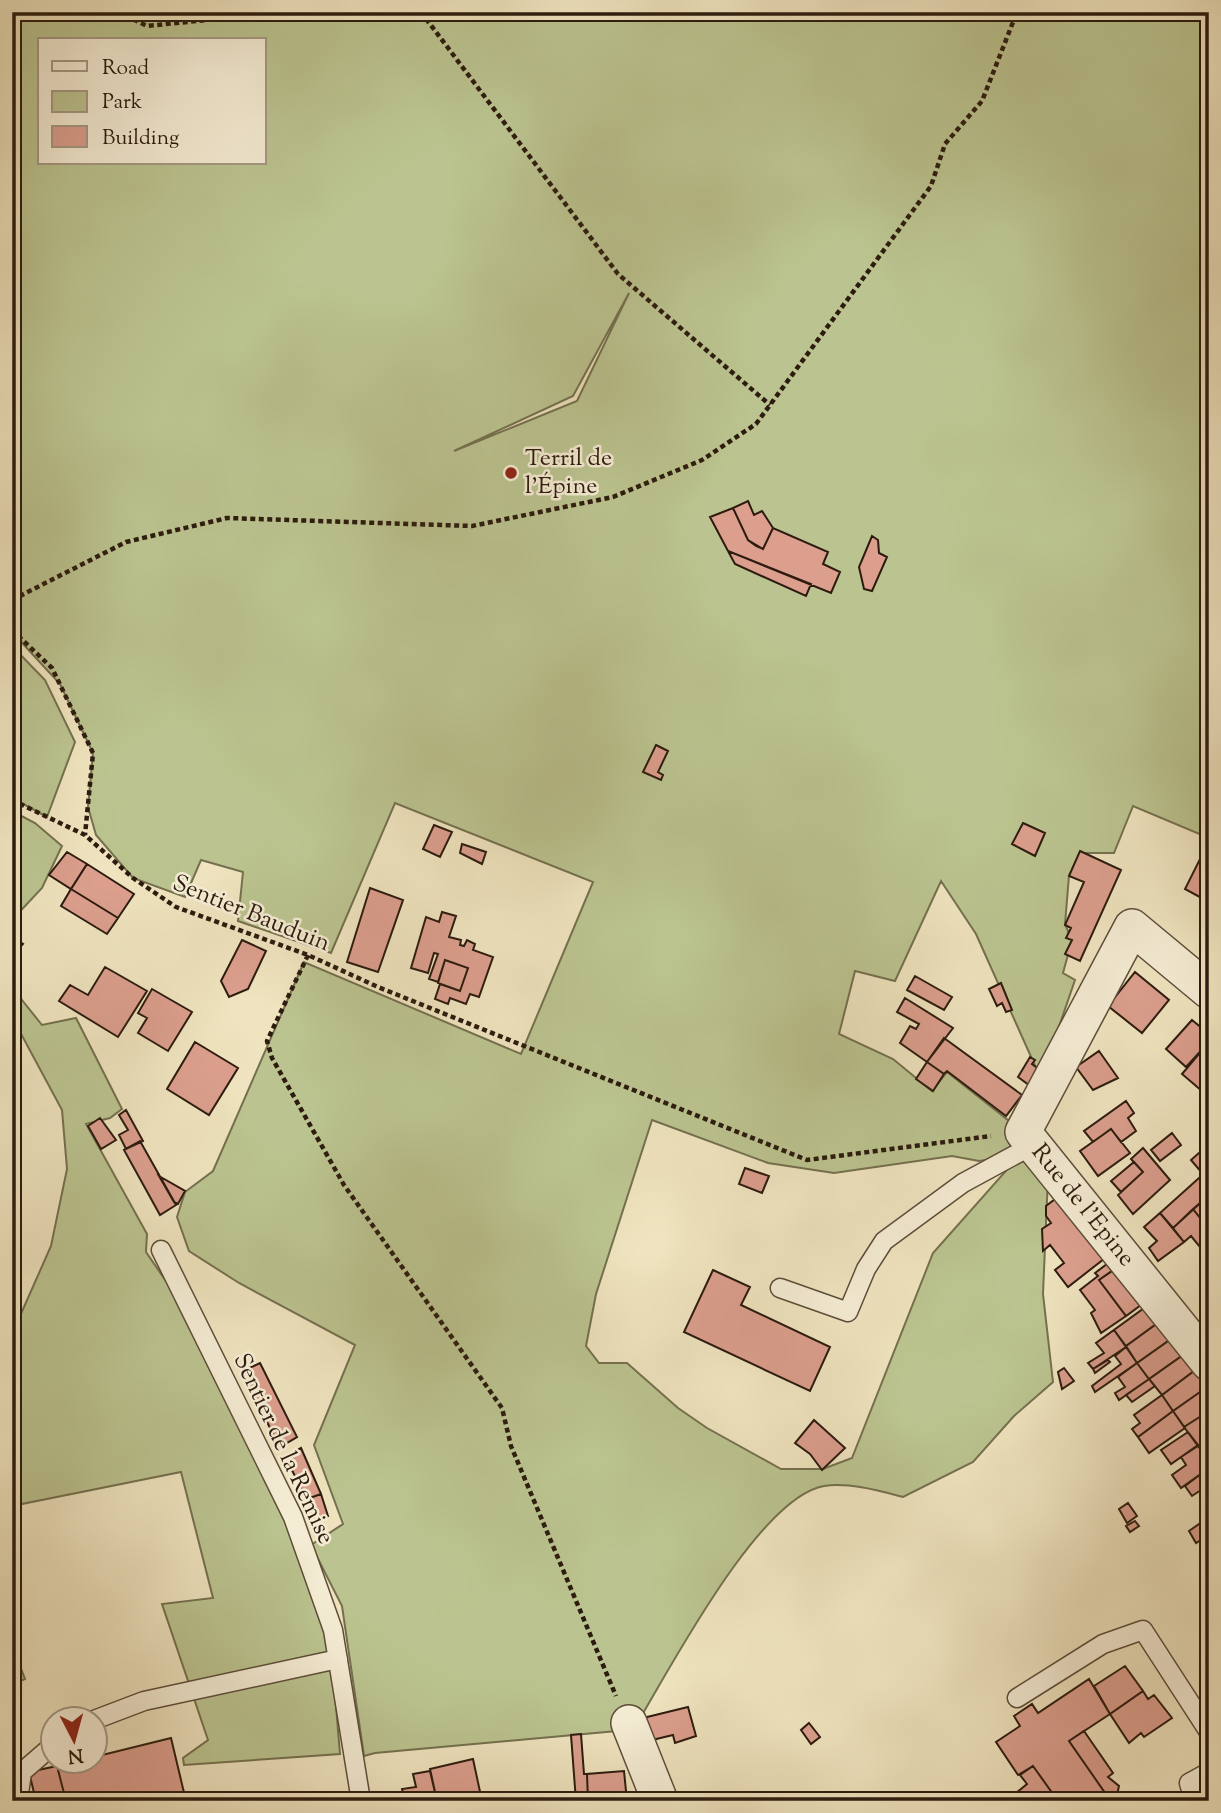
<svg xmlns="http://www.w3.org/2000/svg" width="1221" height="1813" viewBox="0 0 1221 1813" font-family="'Sorts Mill Goudy',serif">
<rect width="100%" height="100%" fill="#efe4bf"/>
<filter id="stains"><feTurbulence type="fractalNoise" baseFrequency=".00286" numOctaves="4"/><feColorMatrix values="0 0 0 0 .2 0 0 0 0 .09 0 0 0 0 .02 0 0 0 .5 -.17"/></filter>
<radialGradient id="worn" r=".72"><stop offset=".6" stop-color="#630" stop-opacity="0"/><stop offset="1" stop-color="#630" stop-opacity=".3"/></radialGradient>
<path fill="#bbc490" stroke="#74704f" stroke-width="2" fill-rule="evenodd" d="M12,12H1209V838L1133,806L1114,853H1080L1069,876L1065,924L1072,940L1063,973L1075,980L1041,1079L976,934L941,881L895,981L855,971L839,1034L893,1059L932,1091L947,1072L1023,1132L1048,1176L1043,1294L1053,1382L1014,1416L973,1462L903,1497C880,1491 848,1482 824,1486C760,1497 672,1665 639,1720L617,1731L375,1753L364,1756L342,1606L311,1545L343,1524L314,1445L355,1345L239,1283L189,1251L177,1217L185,1192L213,1171L304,962L521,1054L593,882L395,803L331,953L238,921L243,872L201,860L185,897L133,878L96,835L88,807L93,753L60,684L12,632ZM40,40H264V163H40ZM629,293L577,401L454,451L573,396ZM652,1120L768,1163L834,1173L952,1156L979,1161L1020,1155L933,1253L852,1458L823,1469H781L707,1428L678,1408L627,1363H599L586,1346L596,1294Z
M12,646L45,680L75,742L47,817L12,798Z
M12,811L35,823L62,846L42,888L12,920Z
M22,1000L42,1025L76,1018L122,1109L110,1118L86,1124L147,1234L146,1252L179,1300L285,1515L326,1638L334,1682L340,1754L184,1765L183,1758L208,1740L162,1604L213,1598L181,1472L12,1506V1334L51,1246L67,1169L62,1110L12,1017Z
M12,1645L25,1679L12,1685Z"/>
<path fill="#dc9f8e" stroke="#2c1b0e" stroke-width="2" d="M748,501L754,515L762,511L773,528L763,549L748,540L733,508Z
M733,508L748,540L756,546L763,549L773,528L828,552L823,564L840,572L831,593L728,551L710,517Z
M872,536L878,540L879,553L887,557L872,591L864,589L859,567Z
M728,551L811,584L806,596L735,564Z
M656,745L668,751L658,772L663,775L661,780L643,772Z
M1023,823L1045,833L1035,856L1012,844Z
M434,825L452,832L440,857L423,849Z
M462,844L486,852L482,864L460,853Z
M1205,846L1209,848V863L1200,859Z
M1080,851L1121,870L1080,961L1065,954L1072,940L1066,938L1071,928L1065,925L1084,882L1069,876Z
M67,852L87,864L71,889L49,875Z
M1200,859L1209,863V902L1185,889Z
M87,864L134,894L118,918L71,889Z
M370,888L403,900L378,972L347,962Z
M71,889L118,918L107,934L61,906Z
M442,912L456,916L449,937L461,940L460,945L464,946L467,940L475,944L473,950L493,957L479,997L470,994L466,1004L450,998L448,1004L435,999L440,984L460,991L468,968L445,960L438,982L429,979L438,954L434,953L428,973L411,968L426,917L439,922Z
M12,936L23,944L12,956Z
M242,940L266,951L248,989L229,997L221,981Z
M445,960L468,968L460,991L438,983Z
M105,967L147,991L118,1037L59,1001L70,985L88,995Z
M1135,972L1169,1000L1142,1033L1108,1006Z
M915,976L952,997L944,1010L907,990Z
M1001,983L1012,1010L1006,1012L1002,1003L997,1006L989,989Z
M152,989L192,1012L168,1051L138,1033L147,1018L138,1013Z
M905,998L953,1028L927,1062L900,1043L910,1026L916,1029L919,1024L897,1012Z
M1192,1020L1209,1034V1042L1186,1067L1166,1049Z
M944,1038L1022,1095L1006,1116L947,1071L944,1074L927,1062Z
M195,1042L238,1068L209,1115L167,1089Z
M1209,1042V1097L1182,1074Z
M1099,1051L1118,1078L1093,1090L1076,1067Z
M1030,1057L1035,1060L1032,1064L1040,1070L1029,1085L1018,1077Z
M927,1062L944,1074L933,1091L916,1079Z
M1126,1101L1134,1113L1128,1118L1136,1131L1121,1142L1111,1129L1093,1142L1084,1131Z
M126,1110L143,1141L126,1149L119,1135L128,1130L119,1115Z
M100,1118L116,1140L101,1149L88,1126Z
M1111,1129L1130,1153L1098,1176L1080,1151Z
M1172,1133L1181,1145L1160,1161L1151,1150Z
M140,1141L176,1205L160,1215L124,1150Z
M1209,1144V1169L1203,1174L1191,1160Z
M1143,1148L1170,1180L1133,1214L1118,1195L1143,1172L1131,1159Z
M1134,1162L1143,1172L1121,1192L1111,1181Z
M745,1168L769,1176L762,1193L739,1184Z
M1209,1169V1195L1173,1228L1160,1213Z
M159,1176L185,1191L178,1204L174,1202Z
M1063,1193L1109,1255L1068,1287L1055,1270L1064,1263L1050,1245L1043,1251L1042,1229L1051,1223L1046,1216V1206Z
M1209,1195V1229L1193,1209Z
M1193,1209L1209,1229V1258L1191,1236L1184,1242L1173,1228Z
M1160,1213L1184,1242L1158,1261L1149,1248L1157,1241L1144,1227Z
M1111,1261L1116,1268L1099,1280L1126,1316L1101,1333L1091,1313L1095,1310L1080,1290L1098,1276L1095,1273Z
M1118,1267L1145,1302L1126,1316L1099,1280Z
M713,1270L750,1287L741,1305L830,1347L810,1391L684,1332Z
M1147,1306L1159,1322L1126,1346L1114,1330Z
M1159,1322L1171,1339L1137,1363L1126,1346Z
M1114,1330L1126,1347L1093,1369L1088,1363L1104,1353L1096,1343Z
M1171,1339L1183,1355L1149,1379L1137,1363Z
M1126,1347L1137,1363L1095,1392L1092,1386L1121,1364L1115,1356Z
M1183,1355L1194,1371L1162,1395L1149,1379Z
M1108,1360L1110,1362L1095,1373L1093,1369Z
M260,1363L297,1437L280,1447L241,1372Z
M1137,1363L1149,1379L1119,1400L1115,1393L1125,1387L1118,1377Z
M1064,1368L1074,1381L1062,1389L1058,1372Z
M1194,1371L1207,1387L1173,1411L1162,1395Z
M1149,1379L1155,1386L1132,1402L1126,1395Z
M1207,1387L1209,1411L1184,1427L1173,1411Z
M1162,1395L1173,1411L1138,1437L1132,1429L1140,1423L1134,1415Z
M1173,1411L1185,1428L1149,1453L1138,1437Z
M1209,1411V1439L1198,1446L1184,1427Z
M814,1420L845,1448L822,1470L810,1454L795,1443Z
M1188,1432L1198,1445L1171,1464L1161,1450Z
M1209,1439V1461L1198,1446Z
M1198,1446L1209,1461V1468L1181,1488L1172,1475L1186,1465L1181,1457Z
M301,1448L321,1494L307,1499L285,1457Z
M1209,1468V1495L1204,1488L1192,1496L1185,1486Z
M321,1494L328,1516L314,1520L307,1499Z
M1128,1503L1137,1516L1127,1523L1119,1509Z
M1209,1517V1535L1196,1543L1189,1531Z
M1135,1521L1139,1526L1130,1532L1126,1526Z
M1125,1666L1143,1691L1110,1714L1094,1686Z
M1089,1679L1110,1714L1069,1741L1110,1800L1058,1801L1033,1766L1018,1775L996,1742L1020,1726L1014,1716L1032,1704L1038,1713Z
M1143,1691L1148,1699L1154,1695L1172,1718L1144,1737L1141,1733L1129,1743L1110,1714Z
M688,1707L696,1736L675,1743L673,1735L648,1741L643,1718Z
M809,1723L820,1737L811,1744L801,1730Z
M1084,1731L1113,1773L1108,1777L1119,1786L1117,1795L1110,1800L1069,1741Z
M581,1734L584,1774H587L588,1801H576L571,1735Z
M171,1738L186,1801H66L57,1766L94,1760V1757Z
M473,1759L482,1801H437L430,1769Z
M57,1766L66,1801H36L29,1772Z
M1033,1766L1058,1801H1022L1016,1793L1027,1784L1020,1775Z
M430,1771L437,1801H405L402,1789L416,1787L413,1774Z
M624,1771L627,1801H588L587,1774Z
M1016,1793L1022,1801H1005Z"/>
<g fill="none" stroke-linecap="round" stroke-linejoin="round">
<g stroke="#5d4d3a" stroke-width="21">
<path id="lane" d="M161,1250L293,1517L333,1630L361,1801
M780,1288L848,1312L866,1269L884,1241L963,1183L1033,1145
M1017,1698L1103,1644L1143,1630L1209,1732
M94,1720L144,1701L338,1659
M18,1801L22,1772L52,1746
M1194,1801L1189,1783L1209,1772"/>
</g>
<g stroke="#5d4d3a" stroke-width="38">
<g id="street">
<path id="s1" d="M1209,991L1132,927L1023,1132L1209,1363"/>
<path d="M629,1723L660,1801"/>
</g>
</g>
<path stroke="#2c1b0e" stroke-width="4.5" stroke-dasharray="5 3.5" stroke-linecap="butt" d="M118,12L147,26L286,12
M421,12L618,274L770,405
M12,600L126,542L227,518L472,526L613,497L702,460L756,424L931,186L945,144L982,101L1017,12
M12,630L52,668L93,753L85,835
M12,800L85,835L133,878L176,907L308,955L378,987L807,1160L991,1136
M308,955L267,1041L272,1058L344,1185L502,1408L511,1446L616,1696"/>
<use href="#lane" stroke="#f5edd5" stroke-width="18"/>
<use href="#street" stroke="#f5edd5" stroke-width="35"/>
</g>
<circle fill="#8f2418" stroke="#f5edd5" stroke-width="2.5" cx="511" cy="473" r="7"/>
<g text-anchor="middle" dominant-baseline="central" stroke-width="5" stroke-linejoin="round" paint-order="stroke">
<g font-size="24" fill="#2c1b0e" stroke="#f5edd5" text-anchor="start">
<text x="525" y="459">Terril de<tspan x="525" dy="28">l'Épine</tspan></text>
</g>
<g font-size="24" fill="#2c1b0e" stroke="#f5edd5">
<text transform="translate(251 914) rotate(22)">Sentier Bauduin</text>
<text stroke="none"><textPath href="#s1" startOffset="427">Rue de l'Epine</textPath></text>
<text transform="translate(283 1449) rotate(65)">Sentier de la Remise</text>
</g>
</g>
<rect width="1221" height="1813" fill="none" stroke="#efe4bf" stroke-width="42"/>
<rect x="14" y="14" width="1193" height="1785" fill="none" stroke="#2c1b0e" stroke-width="3.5"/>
<rect x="21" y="21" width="1179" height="1771" fill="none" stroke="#2c1b0e" stroke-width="2"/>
<rect x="38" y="38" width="228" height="126" fill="#f5edd5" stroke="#a59985" stroke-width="2"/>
<rect x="52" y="61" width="35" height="10" fill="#f5edd5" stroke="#a59985" stroke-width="2"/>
<text x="102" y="74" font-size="21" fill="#2c1b0e">Road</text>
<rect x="52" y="91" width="35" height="21" fill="#bbc490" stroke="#a59985" stroke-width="2"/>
<text x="102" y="108" font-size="21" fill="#2c1b0e">Park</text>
<rect x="52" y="126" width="35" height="21" fill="#dc9f8e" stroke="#a59985" stroke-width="2"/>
<text x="102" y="144" font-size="21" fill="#2c1b0e">Building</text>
<g transform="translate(74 1740) rotate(174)"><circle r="33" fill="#f5edd5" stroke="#a59985" stroke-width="2"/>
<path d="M0-5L12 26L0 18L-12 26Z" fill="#8f2418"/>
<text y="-10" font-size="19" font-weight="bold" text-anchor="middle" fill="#2c1b0e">N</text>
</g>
<rect width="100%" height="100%" filter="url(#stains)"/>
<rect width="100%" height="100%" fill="url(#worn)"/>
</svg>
